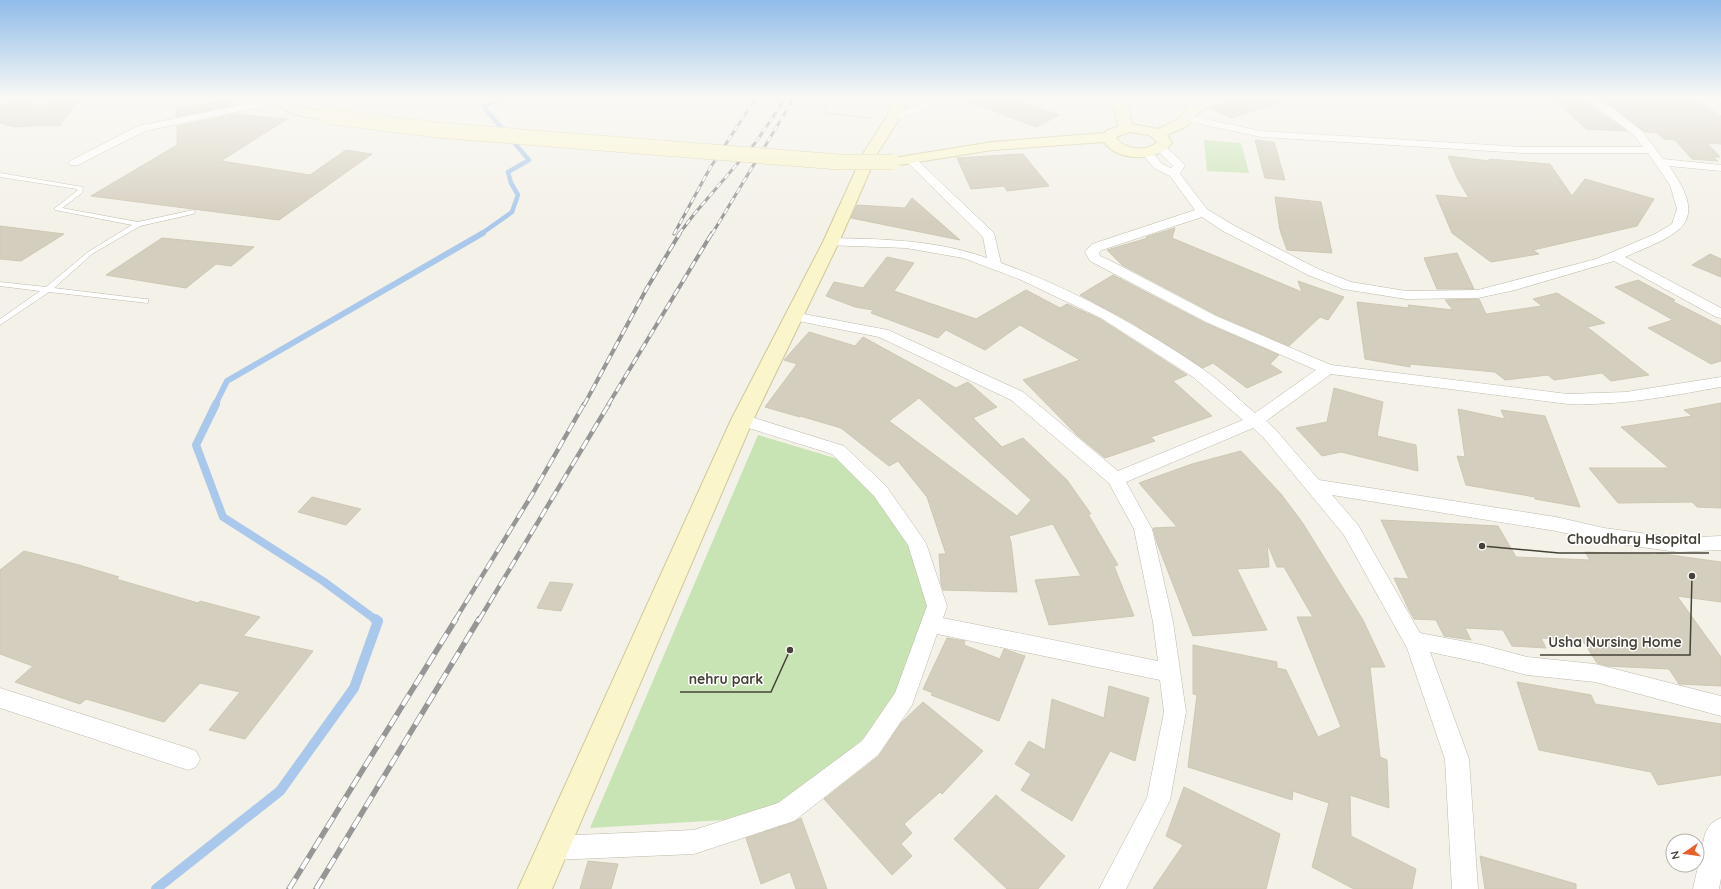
<svg xmlns="http://www.w3.org/2000/svg" width="1721" height="889" viewBox="0 0 1721 889" font-family="Quicksand,sans-serif">
<rect width="100%" height="100%" fill="#f3f1e8"/>
<path fill="#c8e4b4" d="M1204,140L1241,143L1249,173L1207,171Z
M758,435L838,459L877,498L912,548L930,607L899,693L874,730L788,800L723,820L590,828Z"/>
<g fill="none" stroke-linecap="round" stroke-linejoin="round">
<path stroke="#a9c8eb" stroke-width="4.5" d="M481,234L512,212L518,195L511,183L508,172L529,160L483,106L505,98"/>
<path stroke="#a9c8eb" stroke-width="6" d="M215,405L227,381L483,233"/>
<path stroke="#a9c8eb" stroke-width="8" d="M216,404L196,445L223,517L323,581L376,620"/>
<path stroke="#a9c8eb" stroke-width="10" d="M156,889L280,791L354,688L378,621L375,619"/>
</g>
<path fill="#d4cebe" stroke="#cec7b2" fill-rule="evenodd" d="M962,98H1012L1059,115L1036,127L962,99Z
M1238,98H1281L1282,102L1231,118L1211,108Z
M1553,98H1581L1627,131L1586,129Z
M1597,98H1692L1721,116V144L1707,143L1720,157H1713L1718,161L1692,159L1675,140L1664,139L1657,133L1645,132L1613,107Z
M18,99L41,107L45,102L80,99L59,126L48,125L14,127L0,123V105Z
M228,100L229,106L176,117V109Z
M235,114L287,119L221,161L310,175L346,150L372,154L279,220L91,196L177,145V126Z
M1255,140L1274,142L1285,180L1265,178Z
M1019,154H1023L1049,186L1007,191L1004,186L971,189L957,158Z
M1448,156L1490,161L1489,159L1550,164L1572,196L1585,179L1654,199L1637,226L1533,250L1539,254L1491,262L1452,233L1436,195L1469,198L1457,178Z
M1275,197L1321,202L1332,253L1287,250L1280,230Z
M912,198L960,240L851,218L857,205L905,208Z
M0,226L64,234L21,261L0,259Z
M1175,228L1172,238L1302,292L1298,281L1344,297L1328,320L1320,317L1289,346L1217,315L1122,265L1107,250L1148,238L1146,237Z
M162,238L254,247L231,266L216,264L186,288L106,275Z
M1457,253L1474,289H1437L1424,258Z
M1710,254L1721,259V277L1692,265Z
M887,257L914,263L894,291L976,319L1026,290L1060,308L1067,304L1100,319L1187,375L1173,381L1212,416L1151,437L1155,441L1105,458L1078,436L1023,380L1080,360L1020,325L985,350L946,330L938,338L871,313L873,310L855,307L826,296L834,282L863,288Z
M1113,275L1205,323L1279,355L1270,364L1282,372L1247,388L1213,363L1203,368L1132,323L1080,295Z
M1638,280L1675,300L1672,301L1721,326V361L1711,364L1648,328L1673,320L1615,287Z
M1557,293L1605,323L1587,327L1649,375L1611,381L1602,373L1554,380L1548,375L1505,380L1495,372L1410,364V367L1365,359L1357,302L1409,308L1408,305L1453,310L1445,300L1479,299L1486,314L1542,306L1533,299Z
M809,332L855,346L863,337L956,388L968,382L997,407L973,418L1002,447L1023,438L1067,480L1091,514H1088L1118,565L1114,566L1134,616L1049,625L1035,580L1081,576L1053,524L1009,536L1011,542L1017,592L943,590L941,583L939,554H946L927,497L898,461L889,466L841,428L800,416V417L765,407L797,364L784,360ZM919,398L1031,500L1017,516L889,421Z
M1334,388L1383,402L1377,436L1416,445L1418,471L1341,452L1322,456L1296,428L1327,422Z
M1721,403V508L1697,507L1692,502L1618,503L1589,468H1669L1621,427L1692,416L1684,410Z
M1458,409L1505,419L1501,410L1545,416L1580,507L1535,499V497L1466,485L1457,456L1465,457Z
M1241,451L1281,494L1302,522L1363,620L1385,667H1370L1380,757L1387,760L1389,808L1350,795L1351,836L1416,869L1412,889H1354L1312,867L1329,803L1293,791L1292,800L1188,767L1197,695L1193,694V645L1277,662V668L1286,670L1318,737L1341,727L1297,617H1313L1284,567H1277L1267,543L1269,567L1237,569L1267,630L1193,636L1157,543L1153,528L1177,527L1139,483L1192,464Z
M312,497L361,509L346,525L298,512Z
M1381,520L1498,526L1516,557L1590,560L1585,552L1658,555L1656,553L1721,562V602L1677,596L1721,657V686L1679,684L1669,669L1607,666L1597,663L1583,641L1541,638L1546,648L1512,646L1503,630L1465,628L1471,640L1444,636L1436,620L1414,619L1409,610L1394,578L1409,579Z
M24,551L79,565L119,577L116,579L198,603L200,601L260,617L243,636L313,651L245,739L209,730L240,692L200,683L164,722L86,699L80,704L15,682L33,666L0,654V570Z
M550,582L573,584L561,611L537,608Z
M947,638L965,641L964,645L1000,659L1004,649L1025,656L999,721L931,695L933,693L923,689Z
M1517,682L1591,695L1595,704L1721,724V775L1658,785L1651,772L1539,750Z
M1109,686L1149,698L1135,761L1110,751L1072,821L1021,790L1031,774L1015,764L1029,741L1045,750L1052,699L1104,718Z
M923,702L983,751L942,794L940,792L904,824L912,833L901,844L912,856L892,875L824,799L879,756L901,723Z
M1184,787L1280,834L1266,889H1153L1183,845L1166,836Z
M996,795L1065,856L1038,889H1007L954,839Z
M801,818L827,889H796L790,872L761,884L746,838L794,822Z
M1480,856L1576,884V889H1485Z
M588,861L618,864L611,889H580Z"/>
<g fill="none" stroke-linecap="round" stroke-linejoin="round">
<g stroke="#bebaab" stroke-width="1">
<path id="lane" d="M0,173L83,187L82,193L62,208L138,222L193,210L196,212L193,214L140,226L92,254L54,288L145,299H148V303L49,292L0,325V319L40,291L0,286V282L46,287L88,252L132,225L55,210V208L77,191V189L0,177Z"/>
</g>
<g stroke="#bebaab" stroke-width="1">
<path id="street" d="M275,98L289,99L284,102L145,131L78,165H70L68,163L70,161L138,126Z
M936,98H950L949,100L897,120L893,121L888,118L889,116Z
M1582,98H1594L1612,108L1642,131L1663,159L1721,165V171L1669,166C1712,226 1677,234 1625,257L1721,308V318L1716,317L1614,261L1515,290L1478,298L1406,299L1343,289L1308,275L1223,231L1202,217L1102,250L1099,253L1100,256L1111,261L1216,316L1331,365L1568,394L1626,392L1721,377V387C1670,396 1620,406 1568,404L1331,374L1266,421L1275,429L1319,480L1556,517L1604,528L1678,538L1721,536V550L1678,552L1604,542L1556,531L1332,495L1358,525L1420,633L1482,645L1527,657L1595,664L1721,696V716L1595,682L1527,675L1482,663L1430,652L1469,759L1478,889H1452L1445,759L1407,648L1344,535L1263,437L1253,428L1126,482L1152,529L1173,622L1186,712L1170,800L1126,889H1099L1147,798L1164,712L1160,680L937,634L912,705L878,755L794,821L694,854L554,860L545,857L542,848L545,839L554,836L694,830L778,803L862,741L895,693L927,606L908,545L874,496L832,454L736,424L734,420L736,416L742,415L748,416L844,446L886,486L926,543L947,606L943,618L1158,661L1153,622L1134,529L1109,483L1011,400L879,337L793,320L788,319L786,316L788,313L793,312L888,330L1023,392L1118,471L1243,420L1193,377L1101,318L1019,279L963,258L906,248L826,245L824,242L826,239L831,238C884,239 936,240 987,258L983,237L907,162L905,160L907,158H915L994,233L1001,263C1073,289 1141,327 1204,370C1222,382 1238,399 1255,413L1316,370L1206,322L1090,261L1085,252L1092,244L1195,210L1170,176L1154,168L1141,152L1143,150H1151L1162,164L1171,168L1173,166L1155,148L1161,145L1165,146L1185,165L1180,174L1207,209L1233,225L1318,269L1351,282L1406,291L1478,290L1596,259L1655,234L1672,224L1677,209L1670,185L1648,153H1523L1261,137L1186,121L1181,118L1186,115L1261,131L1523,147H1643L1634,135L1604,112Z
M1713,98H1721V103Z
M0,688L188,748L196,751L200,759L196,767L188,770L0,708Z
M1721,818V878L1719,889H1693L1705,834C1709,825 1712,822 1721,818Z"/>
</g>
<g stroke="#cfc89b" stroke-width="2">
<path id="secondary" d="M277,98H291C294,110 319,110 330,113L332,116L330,119L325,120C310,117 281,117 277,98Z
M894,98H908L900,118L878,152L839,242L753,420L552,889H518L731,420L823,242L864,152L886,118Z
M1113,98H1127L1132,124L1158,129L1177,120L1191,104L1208,98H1227L1225,101L1201,110L1187,126L1167,135L1172,143C1159,162 1117,162 1104,142L992,150L893,166L888,165L886,162L888,159L893,158L992,142L1105,133L1106,131L1119,126L1116,119ZM1129,132L1149,135L1157,142C1148,152 1123,150 1116,137Z"/>
</g>
<path stroke="#beb79e" stroke-width="1.5" stroke-dasharray="1.5 1.5" stroke-linecap="butt" d="M831,98L823,113L872,118"/>
<use href="#lane" fill="#fff" fill-rule="evenodd"/>
<use href="#street" fill="#fff" fill-rule="evenodd"/>
<use href="#secondary" fill="#faf5cb" fill-rule="evenodd"/>
<g stroke="#969696" stroke-width="3">
<path id="rail-far3" d="M674,234L710,168L756,98
M679,234L695,213L756,142L786,98
M712,234L794,98"/>
</g>
<g stroke="#969696" stroke-width="4">
<path id="rail-far2" d="M584,405L647,288L680,233
M608,405L712,233"/>
</g>
<g stroke="#969696" stroke-width="4.5">
<path id="rail-far1" d="M455,620L533,493L584,404
M479,620L609,404"/>
</g>
<g stroke="#969696" stroke-width="5.5">
<path id="rail" d="M289,889L456,619
M316,889L479,619"/>
</g>
<use href="#rail-far3" stroke="#fff" stroke-width="2" stroke-dasharray="6" stroke-linecap="butt"/>
<use href="#rail-far2" stroke="#fff" stroke-width="2.5" stroke-dasharray="8" stroke-linecap="butt"/>
<use href="#rail-far1" stroke="#fff" stroke-width="3" stroke-dasharray="10" stroke-linecap="butt"/>
<use href="#rail" stroke="#fff" stroke-width="4" stroke-dasharray="12" stroke-linecap="butt"/>
<g stroke="#cfc89b" stroke-width="16" stroke-linecap="butt">
<path id="secondary-bridge" d="M325,116L437,130L839,162H893"/>
</g>
<use href="#secondary-bridge" stroke="#faf5cb" stroke-width="15"/>
</g>
<linearGradient id="sky" x2="0" y2="1"><stop stop-color="#8fbce9"/><stop offset="0.44" stop-color="#faf9f5"/><stop offset="1" stop-color="#faf9f5" stop-opacity="0"/></linearGradient>
<rect width="1721" height="222" fill="url(#sky)"/>
<path fill="none" stroke="#464237" stroke-width="1.5" d="M1482 546L1559 553H1709M1692 576L1690 655H1540M790 650L771 692H680"/>
<g fill="#464237" stroke="#fff" stroke-width="1.5">
<circle cx="1482" cy="546" r="4"/>
<circle cx="1692" cy="576" r="4"/>
<circle cx="790" cy="650" r="4"/>
</g>
<g font-size="14" text-anchor="middle" font-weight="bold" fill="#464237" stroke="#fff" stroke-width="3" stroke-linejoin="round" paint-order="stroke">
<text x="1634" y="544">Choudhary Hsopital</text>
<text x="1615" y="647">Usha Nursing Home</text>
<text x="726" y="684">nehru park</text>
</g>
<g transform="translate(1685 853) rotate(257)"><circle r="19" fill="#ffffff" stroke="#b5b3af"/>
<path d="M0-3L7 15L0 10L-7 15Z" fill="#e95e29"/>
<text y="-6" font-size="11" font-weight="bold" text-anchor="middle" fill="#464237">N</text>
</g>
</svg>
